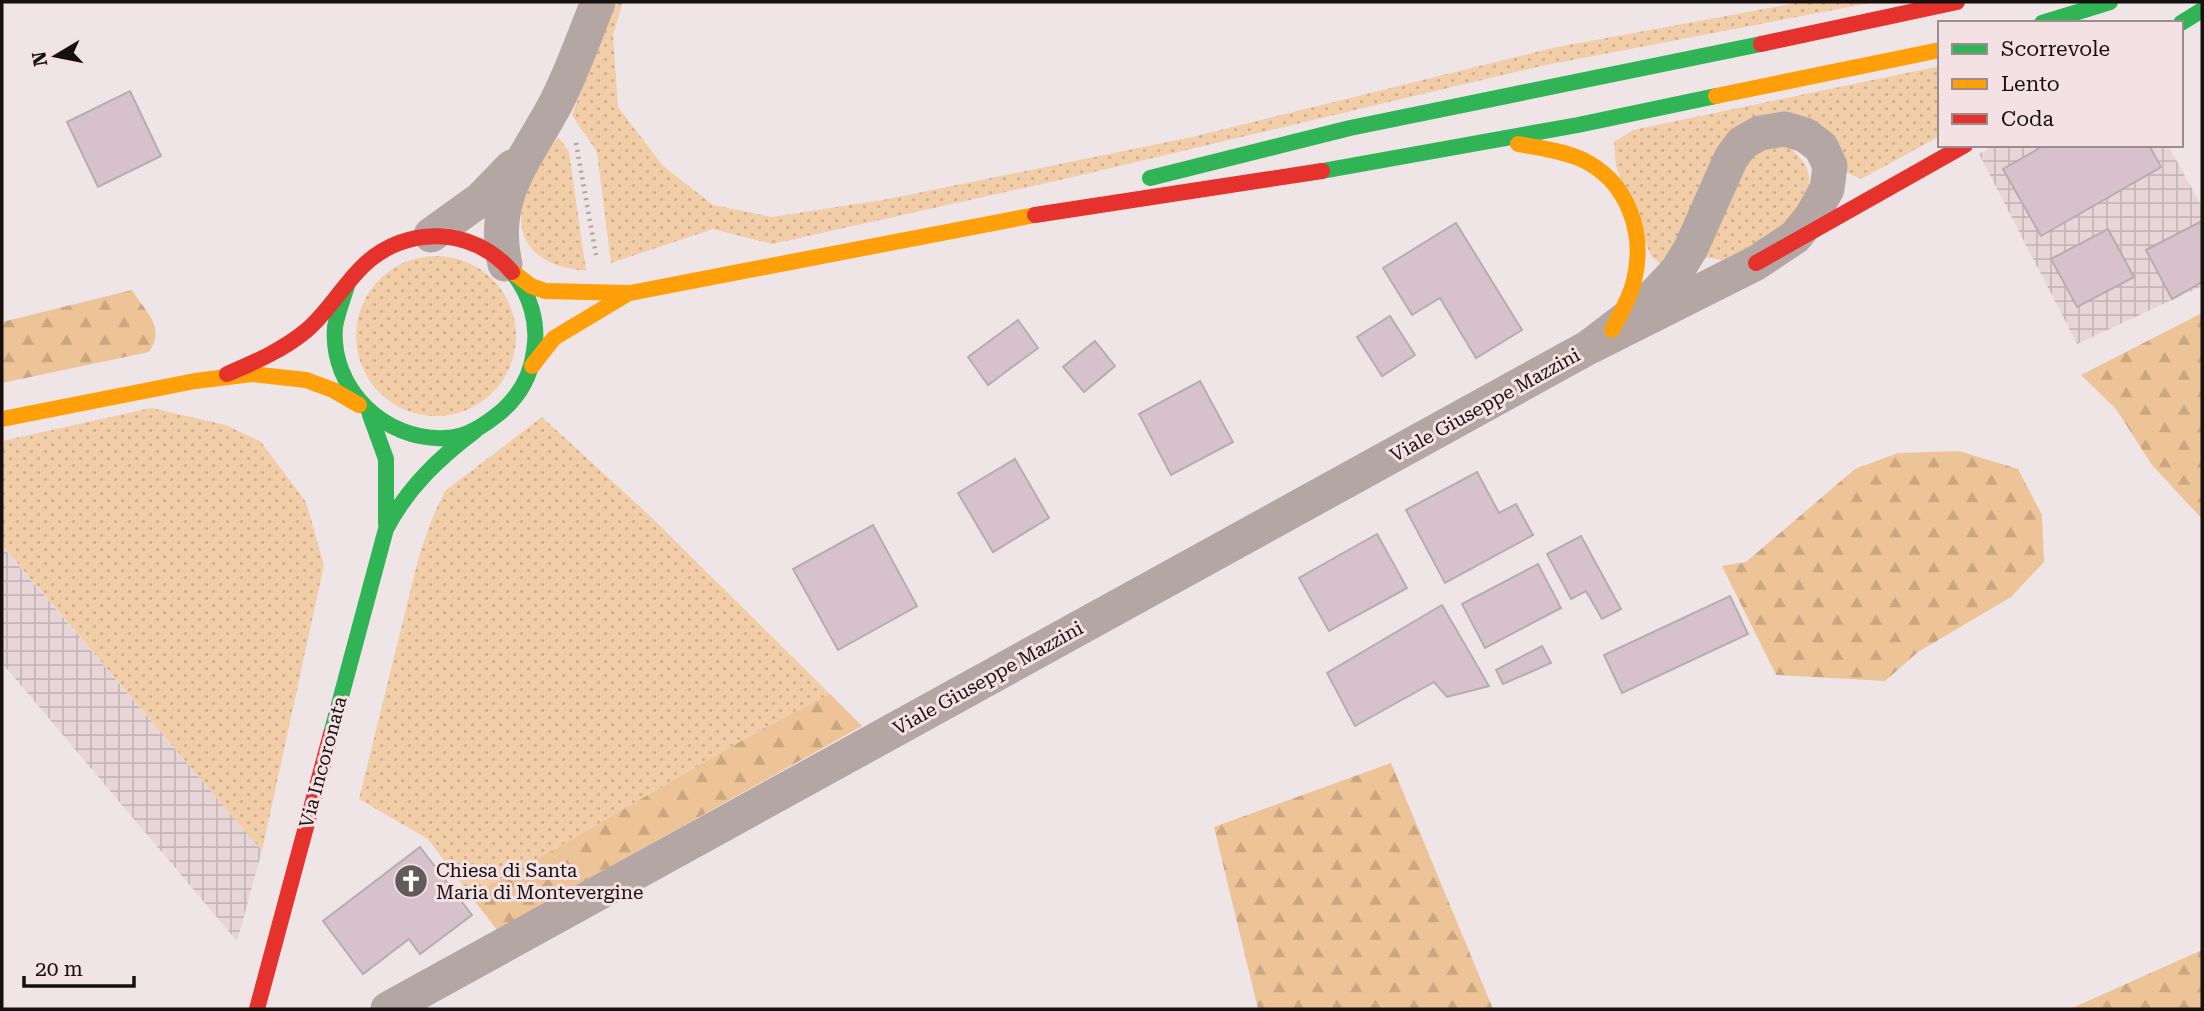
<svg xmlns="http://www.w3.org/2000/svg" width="2204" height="1011" viewBox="0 0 2204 1011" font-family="'Roboto Serif',serif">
<defs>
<pattern id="industrial-grid" width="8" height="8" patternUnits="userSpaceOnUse" patternTransform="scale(1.75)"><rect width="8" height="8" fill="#e8d5d7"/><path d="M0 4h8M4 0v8" fill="none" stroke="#c6b6b8"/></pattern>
<pattern id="grass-dots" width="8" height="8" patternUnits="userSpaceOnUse" patternTransform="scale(1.75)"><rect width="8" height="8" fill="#f1cda8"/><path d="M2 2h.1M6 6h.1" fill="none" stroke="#ceaf90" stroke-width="1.8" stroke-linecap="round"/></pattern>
<pattern id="forest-firs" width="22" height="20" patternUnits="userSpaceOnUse" patternTransform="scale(1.75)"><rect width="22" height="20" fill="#ecc497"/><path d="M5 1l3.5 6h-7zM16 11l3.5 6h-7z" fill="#caa781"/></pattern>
</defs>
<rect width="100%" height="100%" fill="#f0e5e6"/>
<path fill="url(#industrial-grid)" d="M1995,145H2168L2202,207V286L2077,344L1979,154Z
M2,546L262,851L237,941L2,663Z"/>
<path fill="url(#grass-dots)" d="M614,2H623L613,35L618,107L663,166L713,205L772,217L888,199L1192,137L1552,48L1802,2H1875L1541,66L1073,177L772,244L713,229L611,263L597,152L572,115Z
M1940,66V136L1861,179L1844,171L1769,116L1666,268L1651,256L1616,166L1614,142L1633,130Z
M558,137L569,152L586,271C576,269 563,268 554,264C493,238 531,172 558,137Z
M1787,146C1848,190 1768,237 1733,262L1703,257L1740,169L1760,148Z
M356 336a80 80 0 1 1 160 0a80 80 0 1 1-160 0Z
M151,408L226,425L261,442L306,502L324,565L262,851L2,545V441Z
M542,417L650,516L830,694C707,755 593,832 470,895L428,839L359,799L419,556L433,516L445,491Z"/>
<path fill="url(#forest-firs)" d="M132,290C146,313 166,326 149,352L2,383V322Z
M2202,313V519L2152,465L2116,409L2081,375Z
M1959,451L2018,469L2042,515L2044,562L2011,597L1918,652L1885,681L1776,675L1722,566L1746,562L1855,469L1898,453Z
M830,694L862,726L497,930L470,895C593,832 707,755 830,694Z
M1391,763L1493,1009H1258L1214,827Z
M2202,950V1009H2070Z"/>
<path fill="#d7c1cc" stroke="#b5adb0" stroke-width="2" d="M130,91L161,156L98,187L67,122Z
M2045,145H2149L2161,167L2041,236L2003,169Z
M2202,221V282L2172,299L2146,250Z
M1456,223L1522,330L1476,358L1440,298L1412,315L1383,268Z
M2108,229L2134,277L2077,307L2051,259Z
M1390,316L1415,355L1382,376L1357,337Z
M1018,320L1038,348L988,385L968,357Z
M1095,341L1115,366L1084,392L1063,367Z
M1200,381L1233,442L1171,475L1139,414Z
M1015,459L1049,518L993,552L958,493Z
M1477,472L1499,513L1516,504L1533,535L1445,583L1406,510Z
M873,525L917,606L838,650L793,569Z
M1377,534L1407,588L1329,631L1299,578Z
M1581,536L1621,609L1602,619L1586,591L1571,599L1547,554Z
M1538,564L1561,608L1485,648L1462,604Z
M1730,596L1748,634L1622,693L1604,655Z
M1442,605L1489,686L1447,697L1434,682L1355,726L1327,673Z
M1542,646L1551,663L1503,684L1496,670Z
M420,847L472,915L420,954L409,939L363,974L323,921Z"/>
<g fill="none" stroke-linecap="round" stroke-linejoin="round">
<path stroke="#aea3a1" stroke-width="4.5" stroke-dasharray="2 5" stroke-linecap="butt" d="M576,143L596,255"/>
<path stroke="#b4a6a3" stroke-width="35" d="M431,235L481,199L512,167
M505,264C489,196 528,157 557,101C573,69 585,35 598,2
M388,1009L1589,347L1756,263L1795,237L1812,216L1827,189L1830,166L1821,147L1805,135L1785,129L1760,133L1742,143L1731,158L1691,248L1677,271L1648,302L1589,347"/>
<path stroke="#30b455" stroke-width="16" d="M2042,23L2110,2
M2181,23L2202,10
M1322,171L1578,125L1716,96
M1150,178L1350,128L1761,44
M347,286C343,299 337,314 335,327C330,389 385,441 445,438C467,438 486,424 502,411C520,395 531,376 534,351C539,323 530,294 512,272
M370,415L386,459V524
M331,734L386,529C408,487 439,458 476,430"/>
<path stroke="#ff9f0a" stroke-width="16" d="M1716,96L1940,50
M1518,144C1539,148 1561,150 1581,159C1627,180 1646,232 1634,281C1630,298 1620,314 1612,330
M513,272L531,286L545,291L630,293L1035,215
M532,366L554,338L629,293
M2,419L195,381L252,374L306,380L333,390L359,405"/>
<path stroke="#e5322d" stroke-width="16" d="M1761,44L1957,2
M1035,215L1322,171
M1756,263L1965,145
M227,374C255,362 283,350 307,330C329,311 343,285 364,265C406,225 473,226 512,272
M257,1009L331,734"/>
</g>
<defs>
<g id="church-disc" transform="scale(1.75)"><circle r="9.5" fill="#625b5b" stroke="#f4e1e3"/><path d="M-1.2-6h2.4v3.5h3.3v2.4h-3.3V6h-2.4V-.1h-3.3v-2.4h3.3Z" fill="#fff"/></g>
</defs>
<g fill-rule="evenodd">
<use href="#church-disc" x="411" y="881"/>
</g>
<g text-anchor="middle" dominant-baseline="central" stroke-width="6" stroke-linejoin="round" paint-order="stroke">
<g font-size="19" fill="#161010" stroke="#f4e1e3">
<text transform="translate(1485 405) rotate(-29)">Viale Giuseppe Mazzini</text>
<text transform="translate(988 678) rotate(-29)">Viale Giuseppe Mazzini</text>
<text transform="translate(323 762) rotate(-75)">Via Incoronata</text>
</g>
<g font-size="19" fill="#161010" stroke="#f4e1e3" text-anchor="start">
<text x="436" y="870">Chiesa di Santa<tspan x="436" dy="22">Maria di Montevergine</tspan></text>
</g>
</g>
<rect width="2204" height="1011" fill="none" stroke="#161010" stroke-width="7"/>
<rect x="1938" y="21" width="245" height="126" fill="#f4e1e3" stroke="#9b8d8f" stroke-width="2"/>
<rect x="1952" y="44" width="35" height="10" fill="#30b455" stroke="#9b8d8f" stroke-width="2"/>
<text x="2001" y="56" font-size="21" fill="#161010">Scorrevole</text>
<rect x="1952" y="79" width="35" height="10" fill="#ff9f0a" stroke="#9b8d8f" stroke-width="2"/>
<text x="2001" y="91" font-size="21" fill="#161010">Lento</text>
<rect x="1952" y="114" width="35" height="10" fill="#e5322d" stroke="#9b8d8f" stroke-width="2"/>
<text x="2001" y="126" font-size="21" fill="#161010">Coda</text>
<g transform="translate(56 56) rotate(260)" stroke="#f4e1e3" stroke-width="5" paint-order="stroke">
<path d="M0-5L12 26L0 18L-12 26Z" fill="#161010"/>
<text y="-10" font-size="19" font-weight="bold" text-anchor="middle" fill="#161010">N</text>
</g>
<path d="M24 976v10h110v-10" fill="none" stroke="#161010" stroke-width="3.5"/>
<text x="35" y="976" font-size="21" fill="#161010" stroke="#f4e1e3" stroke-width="5" paint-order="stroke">20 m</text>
</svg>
